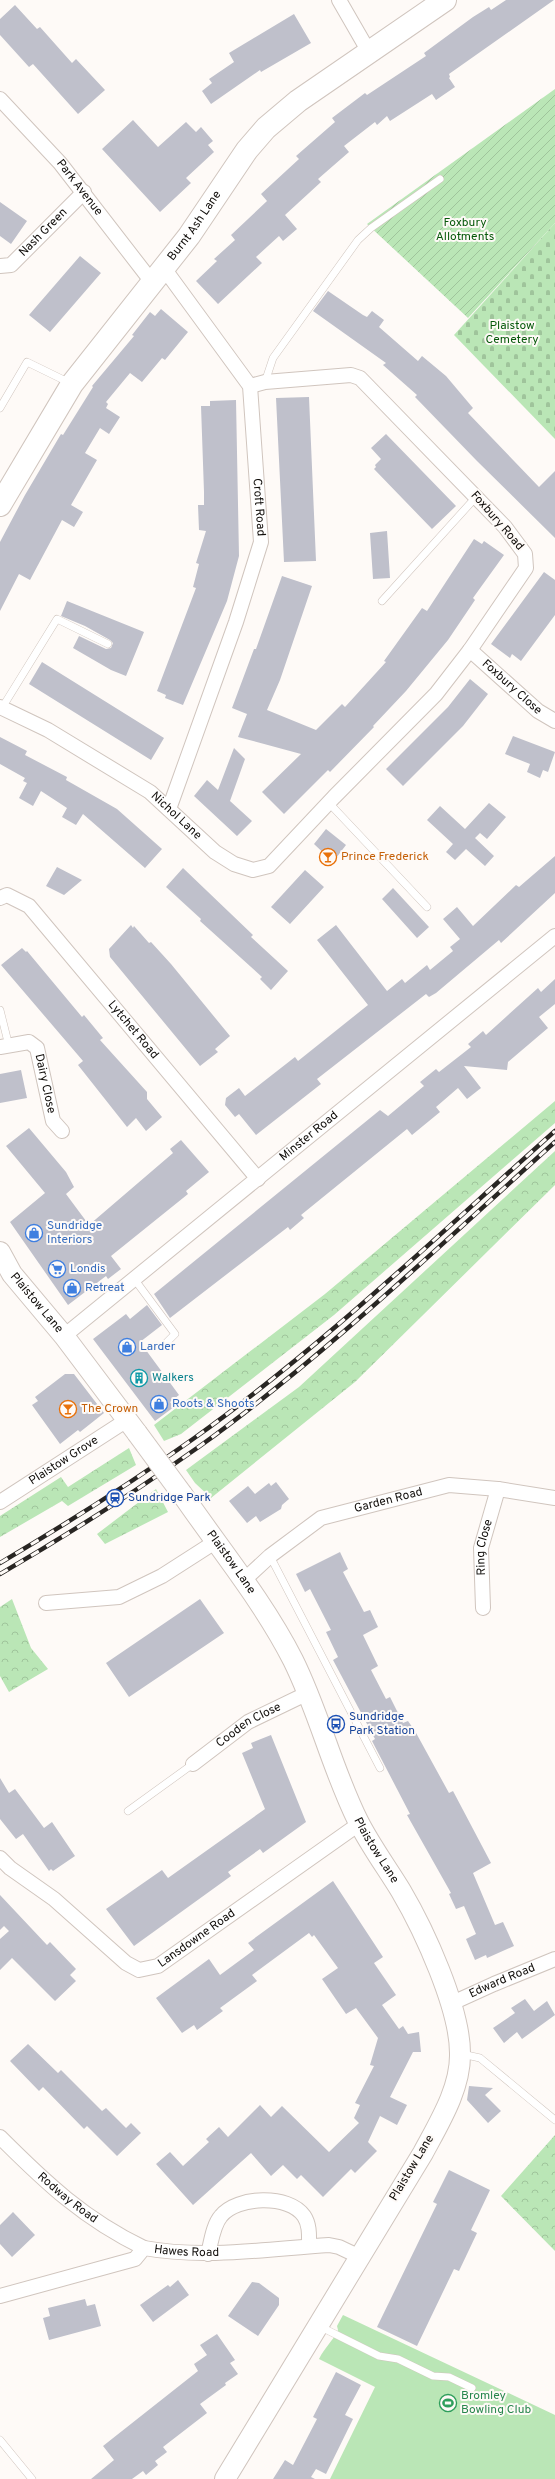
<svg xmlns="http://www.w3.org/2000/svg" width="555" height="2479" viewBox="0 0 555 2479" font-family="Overpass,sans-serif">
<defs>
<pattern id="forest-crowns" width="20" height="18" patternUnits="userSpaceOnUse"><rect width="20" height="18" fill="#bae6b6"/><path d="M2 6a3 3 0 1 1 6 0M12 15a3 3 0 1 1 6 0" fill="none" stroke="#9fc49b"/></pattern>
<pattern id="cemetery-stones" width="16" height="16" patternUnits="userSpaceOnUse"><rect width="16" height="16" fill="#bae6b6"/><path d="M2 7V4a2 2 0 0 1 4 0v3zM10 15v-3a2 2 0 0 1 4 0v3z" fill="#9fc49b"/></pattern>
<pattern id="garden-furrows" width="10" height="10" patternUnits="userSpaceOnUse"><rect width="10" height="10" fill="#bae6b6"/><path d="M-1 1l2-2M0 10L10 0M9 11l2-2" fill="none" stroke="#9fc49b"/></pattern>
</defs>
<rect width="100%" height="100%" fill="#fefaf7"/>
<path fill="#bae6b6" d="M343,2315L555,2415V2479H330L375,2387L319,2359C324,2348 333,2341 338,2330L337,2326Z"/>
<path fill="url(#forest-crowns)" d="M555,1101V1123L334,1315L181,1434L164,1441L154,1425L325,1294Z
M555,1151V1185L355,1382L211,1498L195,1483L186,1470L299,1387Z
M129,1448L136,1465L68,1506L62,1501L0,1537V1516L61,1477L68,1487Z
M156,1489L168,1512L105,1544L97,1534Z
M12,1599L31,1648L48,1669L9,1692L0,1676V1607Z
M555,2135V2251L501,2196Z"/>
<path fill="url(#cemetery-stones)" d="M555,223V439L454,335Z"/>
<path fill="url(#garden-furrows)" d="M555,89V223L468,318L367,224Z"/>
<path fill="#bfc0cb" d="M506,0H554L449,74L450,77L449,78L455,87L436,100L432,94L390,121L387,116L377,125L375,122L344,146L349,152L318,179L321,182L285,215L297,229L283,241L279,236L256,257L262,263L218,304L196,281L217,261L214,259L235,240L231,235L267,201L261,194L299,159L296,156L335,122L332,118L365,93L367,95L426,56L424,53L473,17L489,7L491,10Z
M15,5L37,29L40,27L72,63L76,59L105,90L78,114L33,64L29,67L0,35V19Z
M294,14L311,43L261,72L260,70L211,104L202,91L212,83L209,79L234,62L229,53Z
M133,120L158,147L186,122L196,132L201,127L213,141L208,145L214,152L186,178L191,183L160,212L102,149Z
M0,202L27,221L11,244L0,236Z
M80,256L101,273L50,332L29,315Z
M328,291L363,315L367,317L372,311L384,320L379,327L418,361L422,356L446,376L473,408L468,413L539,487L555,471V538L477,461L415,397L417,395L383,365L386,363L313,311Z
M161,309L188,332L165,360L162,358L142,382L130,373L106,402L108,404L106,408L120,417L109,434L100,428L85,453L97,460L71,505L83,512L74,527L62,520L30,580L19,574L0,611V542L25,495L61,434L63,435L93,387L92,386L134,336L132,335L150,312L155,316Z
M309,397L316,561L284,562L276,398Z
M236,400L239,556L227,601L183,705L165,698L166,695L157,691L196,588L193,587L199,564L196,563L206,531L199,530L198,505H204V492L201,406H210V401Z
M386,434L456,506L432,529L374,469L376,467L375,465L381,459L371,448Z
M387,531L390,578L373,579L370,533Z
M474,539L482,544L484,541L504,555L473,598L475,600L448,640L406,691L373,726L374,727L330,772L328,770L284,814L262,792L301,754L238,737L247,714L232,708L254,649H256L282,576L312,586L280,680L267,710L316,730L342,704L345,707L386,662L384,661L422,608L427,611Z
M544,572L555,580V615L521,661L512,654L510,658L491,644Z
M67,601L144,632L126,676L111,670L73,648L79,636L106,649L111,648L113,643L110,640L85,626L61,616Z
M42,662L164,738L151,760L29,684Z
M470,679L488,694L463,726L403,786L386,769L448,707Z
M513,736L555,752L548,772L543,770L540,778L527,772L530,764L505,754Z
M0,737L27,751L25,755L67,777L66,780L117,809L162,849L145,868L83,814L76,825L62,817L67,808L41,791L33,806L19,798L27,783L23,781L25,778L0,764Z
M234,748L245,759L230,801L252,821L237,836L194,796L207,780L218,790Z
M489,803L506,817L487,839L480,833L475,838L494,856L485,866L466,849L455,860L446,852L453,844L427,820L440,806L465,829Z
M326,829L346,845L333,862L314,844Z
M555,856V893L501,943L499,940L436,993L429,997L426,994L317,1079L321,1084L256,1135L239,1114L235,1117L225,1105L226,1098L239,1088L245,1096L295,1057L298,1061L368,1005L317,940L336,925L387,991L402,979L405,983L427,965L430,970L453,951L450,947L460,939L443,919L457,907L473,926L516,885L519,887Z
M57,867L82,880L64,895L46,886Z
M183,868L253,935L251,937L288,971L271,990L260,979L262,977L200,921L201,919L166,887Z
M305,870L324,887L290,924L271,907Z
M393,888L429,927L417,938L382,899Z
M131,925L133,928L134,926L149,943L151,942L171,964L230,1036L215,1049L218,1052L200,1066L110,957L109,949Z
M22,948L26,952L27,951L82,1017L84,1015L103,1038L100,1040L147,1092V1099L162,1117L146,1131L136,1118L127,1127L78,1065L83,1061L1,965Z
M555,979V1004L539,1017L548,1028L508,1062L507,1070L464,1066L481,1088L467,1099L458,1088L436,1107L440,1112L412,1135L407,1129L301,1215L304,1218L290,1230L288,1227L170,1318L154,1294L380,1110L388,1116L424,1086L420,1082L436,1069L439,1072L471,1047L468,1044L483,1031L486,1035L538,988L541,992Z
M21,1070L27,1098L0,1103V1074Z
M29,1128L66,1172L74,1187L66,1194L89,1225L173,1153L170,1149L181,1140L209,1172L186,1191L188,1194L111,1256L121,1269L108,1279L106,1276L68,1305L10,1222L45,1193L6,1146Z
M147,1305L162,1325L140,1342L179,1395L170,1402L174,1407L155,1421L93,1339L126,1314L130,1319Z
M65,1374H74L104,1413L80,1432L78,1430L60,1444L32,1405L38,1401L35,1397Z
M276,1482L289,1499L282,1505L281,1509L260,1522L256,1516L247,1523L229,1501L248,1486L255,1494L269,1483L271,1486Z
M340,1552L348,1569L343,1572L364,1612L370,1610L378,1627L363,1635L378,1666L371,1670L386,1699L390,1697L403,1723L408,1721L415,1731L449,1793L453,1791L491,1863L473,1873L495,1925L503,1922L514,1946L487,1958L486,1955L475,1960L466,1939L476,1934L464,1906L456,1909L449,1894L451,1893L407,1815L410,1814L372,1741L375,1739L333,1660L338,1657L326,1632L331,1630L310,1589L305,1592L296,1574Z
M200,1599L224,1633L129,1697L106,1663Z
M271,1735L306,1822L263,1853L260,1849L228,1872L231,1876L134,1946L106,1909L162,1870L168,1878L265,1809L242,1753L253,1748L251,1743Z
M0,1778L9,1793L15,1789L44,1828L52,1822L75,1856L53,1871L51,1869L49,1871L23,1834L16,1839L0,1819Z
M333,1881L383,1957L374,1963L396,1995L382,2005L399,2029L403,2026L408,2034L419,2032L421,2052H413L390,2097L407,2105L397,2125L380,2116L368,2142L377,2151L355,2173L351,2169L323,2197L301,2175L297,2179L283,2165L271,2176L251,2153L193,2205L156,2164L170,2152L183,2166L209,2142L206,2139L219,2127L228,2137L260,2105L271,2117L282,2106L329,2152L359,2123L354,2118L360,2105L355,2103L374,2066L370,2065L378,2038L356,2008L346,2014L322,1979L338,1968L314,1935L312,1937L309,1933L252,1975L257,1981L220,2008L223,2011L197,2030L194,2025L182,2033L156,1998L209,1959L220,1975L254,1950L248,1943Z
M0,1895L47,1945L50,1942L76,1969L70,1975L76,1981L55,2001L12,1958L0,1970V1939L9,1931L4,1926L0,1930Z
M525,1999L534,2011L547,2001L555,2015L522,2039L517,2032L504,2043L493,2028L515,2013L511,2008Z
M28,2044L58,2073L61,2070L102,2111L106,2108L126,2128L131,2123L141,2133L117,2156L87,2126L84,2129L43,2087L39,2091L10,2061Z
M469,2086L493,2088L485,2095L501,2111L488,2123L467,2100Z
M449,2170L490,2190L471,2230L477,2233L459,2271L454,2269L417,2346L377,2327L437,2204L433,2202Z
M13,2212L35,2235L12,2257L0,2244V2225Z
M178,2280L189,2295L153,2322L140,2305L168,2285L170,2287Z
M252,2282L259,2283L279,2298V2305L258,2336L228,2316Z
M85,2299L87,2306L95,2304L101,2326L49,2340L43,2318L50,2316L48,2308Z
M217,2334L235,2360L230,2363L238,2374L225,2383L226,2385L200,2404L207,2413L163,2447L167,2452L155,2461L158,2465L146,2475L143,2471L132,2479H91L114,2460L103,2446L198,2371L194,2364L207,2355L200,2345Z
M336,2372L361,2385L345,2415L353,2419L326,2474L316,2469L311,2477L315,2479H273L285,2460L293,2465L317,2419L313,2417Z"/>
<g fill="none" stroke-linecap="round" stroke-linejoin="round">
<g stroke="#d0c5be" stroke-width="8">
<path id="lane" d="M265,382L273,358L358,240L371,228L440,179
M0,408L27,362L70,383
M382,601L476,497
M2,708L57,619L108,644
M329,803L427,907
M0,1010L9,1046
M135,1280L175,1334L166,1343
M270,1556L380,1768
M128,1811L193,1764
M462,2054L480,2058L555,2120
M319,2326L379,2356L398,2359L433,2376L449,2377L472,2388
M0,2440L32,2479"/>
</g>
<g stroke="#d0c5be" stroke-width="16">
<g id="street">
<path d="M339,0L369,52"/>
<path id="s1" d="M0,99L60,163L152,282"/>
<path id="s2" d="M0,266L11,265L84,192"/>
<path id="s3" d="M163,267L250,386L261,542L236,622L169,809"/>
<path id="s4" d="M470,650L538,711L555,721"/>
<path id="s5" d="M0,707L48,730L150,792L215,852L234,864L253,870L269,866L334,797L436,694L470,650L526,568L525,554L505,527L360,378L351,375L265,382L250,386"/>
<path id="s6" d="M0,898L7,895L29,906L258,1179"/>
<path id="s7" d="M0,1047L29,1042L37,1048L53,1121L62,1131"/>
<path id="s8" d="M64,1336L555,936"/>
<path id="s9" d="M0,1502L127,1420"/>
<path id="s10" d="M243,1581L270,1556L321,1518L449,1485L498,1489L555,1498"/>
<path d="M46,1603L119,1597L162,1576L215,1542"/>
<path id="s11" d="M483,1608L481,1548L498,1489"/>
<path id="s12" d="M193,1764L248,1722L308,1693"/>
<path id="s13" d="M0,1858L10,1868L54,1899L126,1963L139,1970L158,1966L359,1824"/>
<path id="s14" d="M450,2004L494,1984L555,1959"/>
<path id="s15" d="M0,2137C46,2183 84,2219 144,2248"/>
<path d="M208,2254C211,2243 213,2225 221,2216C237,2196 289,2194 304,2216C310,2225 309,2236 309,2246"/>
<path id="s16" d="M0,2296L135,2259L144,2248C205,2259 267,2249 329,2245L339,2247L358,2256"/>
</g>
</g>
<g stroke="#d0c5be" stroke-width="22">
<g id="secondary">
<path id="s17" d="M0,1252L12,1274L64,1336L137,1433"/>
<path id="s18" d="M182,1494C219,1548 263,1601 293,1660C319,1712 332,1769 358,1821C370,1845 387,1868 401,1891C424,1930 460,2008 460,2053C461,2088 439,2123 423,2153L225,2479"/>
</g>
</g>
<g stroke="#d0c5be" stroke-width="24">
<g id="primary">
<path id="s19" d="M0,505L72,384L189,236L247,150L266,128L298,101L445,0"/>
</g>
</g>
<use href="#lane" stroke="#fff" stroke-width="7"/>
<use href="#street" stroke="#fff" stroke-width="14"/>
<use href="#secondary" stroke="#fff" stroke-width="20"/>
<use href="#primary" stroke="#fff" stroke-width="22"/>
<g stroke="#292623" stroke-width="4.5">
<path id="rail" d="M0,1563C66,1524 131,1483 193,1439C322,1347 437,1236 555,1131
M0,1574C69,1534 135,1492 200,1446C326,1355 439,1246 555,1142"/>
</g>
<use href="#rail" stroke="#fefaf7" stroke-width="3" stroke-dasharray="9" stroke-linecap="butt"/>
<g stroke="#d0c5be" stroke-width="22" stroke-linecap="butt">
<path id="secondary-bridge" d="M137,1433L182,1494"/>
</g>
<use href="#secondary-bridge" stroke="#fff" stroke-width="20"/>
</g>
<defs>
<g id="bar-ring" transform="scale(0.9)"><circle r="9.5" fill="#fefaf7" stroke="#e8710a" stroke-width="1.5"/><path d="M-6-5H6L.8 .8V4.5H3.5V6h-7V4.5H-.8V.8Z" fill="#e8710a"/></g>
<g id="shop-ring" transform="scale(0.9)"><circle r="9.5" fill="#fefaf7" stroke="#3f7fe0" stroke-width="1.5"/><path d="M-5-2.5h2.3a2.7 3.5 0 0 1 5.4 0H5L5.5 6h-11ZM-1.5-2.5h3a1.5 2.3 0 0 0-3 0Z" fill="#3f7fe0"/></g>
<g id="supermarket-ring" transform="scale(0.9)"><circle r="9.5" fill="#fefaf7" stroke="#3f7fe0" stroke-width="1.5"/><path d="M-6-5.5h2.5l.6 2H6L4.5 2H-2.5L-4.4-4H-6ZM-1.5 3.2a1.3 1.3 0 1 0 .1 0ZM3 3.2a1.3 1.3 0 1 0 .1 0Z" fill="#3f7fe0"/></g>
<g id="building-ring" transform="scale(0.9)"><circle r="9.5" fill="#fefaf7" stroke="#0f9aa8" stroke-width="1.5"/><path d="M-4-6H4V6H1V3H-1V6H-4ZM-2.5-4.3h1.7v1.8h-1.7ZM.8-4.3h1.7v1.8H.8ZM-2.5-1h1.7V.8h-1.7ZM.8-1h1.7V.8H.8Z" fill="#0f9aa8"/></g>
<g id="station-ring" transform="scale(0.9)"><circle r="9.5" fill="#fefaf7" stroke="#1a4fb4" stroke-width="1.5"/><path d="M-3-6H3Q5-6 5-4V2Q5 4 3 4L4.5 6H3L1.5 4h-3L-3 6H-4.5L-3 4Q-5 4-5 2V-4Q-5-6-3-6ZM-3.5-4v3h7v-3ZM-3.5 1v1.5H-2V1ZM2 1v1.5H3.5V1Z" fill="#1a4fb4"/></g>
<g id="bus-ring" transform="scale(0.9)"><circle r="9.5" fill="#fefaf7" stroke="#1a4fb4" stroke-width="1.5"/><path d="M-5-6H5V4H4V6H2V4H-2V6H-4V4H-5ZM-3.5-4V0h7V-4ZM-3.5 1.2v1.5H-2V1.2ZM2 1.2v1.5H3.5V1.2Z" fill="#1a4fb4"/></g>
<g id="stadium-ring" transform="scale(0.9)"><circle r="9.5" fill="#fefaf7" stroke="#2e9e5b" stroke-width="1.5"/><path d="M0-5a6.5 5 0 1 0 0 10a6.5 5 0 1 0 0-10ZM-3.5-1.8h7v3.6h-7Z" fill="#2e9e5b"/></g>
</defs>
<g fill-rule="evenodd">
<use href="#bar-ring" x="328" y="857"/>
<use href="#shop-ring" x="34" y="1233"/>
<use href="#supermarket-ring" x="57" y="1269"/>
<use href="#shop-ring" x="72" y="1288"/>
<use href="#shop-ring" x="127" y="1347"/>
<use href="#building-ring" x="139" y="1378"/>
<use href="#shop-ring" x="159" y="1404"/>
<use href="#bar-ring" x="68" y="1409"/>
<use href="#station-ring" x="115" y="1498"/>
<use href="#bus-ring" x="336" y="1724"/>
<use href="#stadium-ring" x="448" y="2403"/>
</g>
<g text-anchor="middle" dominant-baseline="central" stroke-width="4" stroke-linejoin="round" paint-order="stroke">
<g font-size="12" fill="#100d0a" stroke="#fefaf7">
<text stroke="none"><textPath href="#s1" startOffset="119">Park Avenue</textPath></text>
<text stroke="none"><textPath href="#s19" startOffset="341">Burnt Ash Lane</textPath></text>
<text stroke="none"><textPath href="#s2" startOffset="57">Nash Green</textPath></text>
<text stroke="none"><textPath href="#s3" startOffset="269">Croft Road</textPath></text>
<text transform="translate(497 521) rotate(49)">Foxbury Road</text>
<text stroke="none"><textPath href="#s4" startOffset="56">Foxbury Close</textPath></text>
<text stroke="none"><textPath href="#s5" startOffset="208">Nichol Lane</textPath></text>
<text stroke="none"><textPath href="#s6" startOffset="194">Lytchet Road</textPath></text>
<text stroke="none"><textPath href="#s7" startOffset="76">Dairy Close</textPath></text>
<text stroke="none"><textPath href="#s8" startOffset="316">Minster Road</textPath></text>
<text stroke="none"><textPath href="#s17" startOffset="63">Plaistow Lane</textPath></text>
<text stroke="none"><textPath href="#s9" startOffset="76">Plaistow Grove</textPath></text>
<text stroke="none"><textPath href="#s10" startOffset="170">Garden Road</textPath></text>
<text stroke="none"><textPath href="#s11" startOffset="61">Ring Close</textPath></text>
<text stroke="none"><textPath href="#s18" startOffset="84">Plaistow Lane</textPath></text>
<text stroke="none"><textPath href="#s12" startOffset="68">Cooden Close</textPath></text>
<text stroke="none"><textPath href="#s18" startOffset="408">Plaistow Lane</textPath></text>
<text stroke="none"><textPath href="#s13" startOffset="246">Lansdowne Road</textPath></text>
<text stroke="none"><textPath href="#s14" startOffset="57">Edward Road</textPath></text>
<text transform="translate(412 2168) rotate(-59)">Plaistow Lane</text>
<text stroke="none"><textPath href="#s15" startOffset="91">Rodway Road</textPath></text>
<text stroke="none"><textPath href="#s16" startOffset="197">Hawes Road</textPath></text>
</g>
<g font-size="12" fill="#06590a" stroke="#fefaf7">
<text x="465" y="223">Foxbury<tspan x="465" dy="14">Allotments</tspan></text>
<text x="512" y="326">Plaistow<tspan x="512" dy="14">Cemetery</tspan></text>
</g>
<g font-size="12" fill="#c56008" stroke="#fefaf7" text-anchor="start">
<text x="341" y="857">Prince Frederick</text>
<text x="81" y="1409">The Crown</text>
</g>
<g font-size="12" fill="#366cbe" stroke="#fefaf7" text-anchor="start">
<text x="47" y="1226">Sundridge<tspan x="47" dy="14">Interiors</tspan></text>
<text x="70" y="1269">Londis</text>
<text x="85" y="1288">Retreat</text>
<text x="140" y="1347">Larder</text>
<text x="172" y="1404">Roots &amp; Shoots</text>
</g>
<g font-size="12" fill="#0d838f" stroke="#fefaf7" text-anchor="start">
<text x="152" y="1378">Walkers</text>
</g>
<g font-size="12" fill="#164399" stroke="#fefaf7" text-anchor="start">
<text x="128" y="1498">Sundridge Park</text>
<text x="349" y="1717">Sundridge<tspan x="349" dy="14">Park Station</tspan></text>
</g>
<g font-size="12" fill="#27864d" stroke="#fefaf7" text-anchor="start">
<text x="461" y="2396">Bromley<tspan x="461" dy="14">Bowling Club</tspan></text>
</g>
</g>
</svg>
